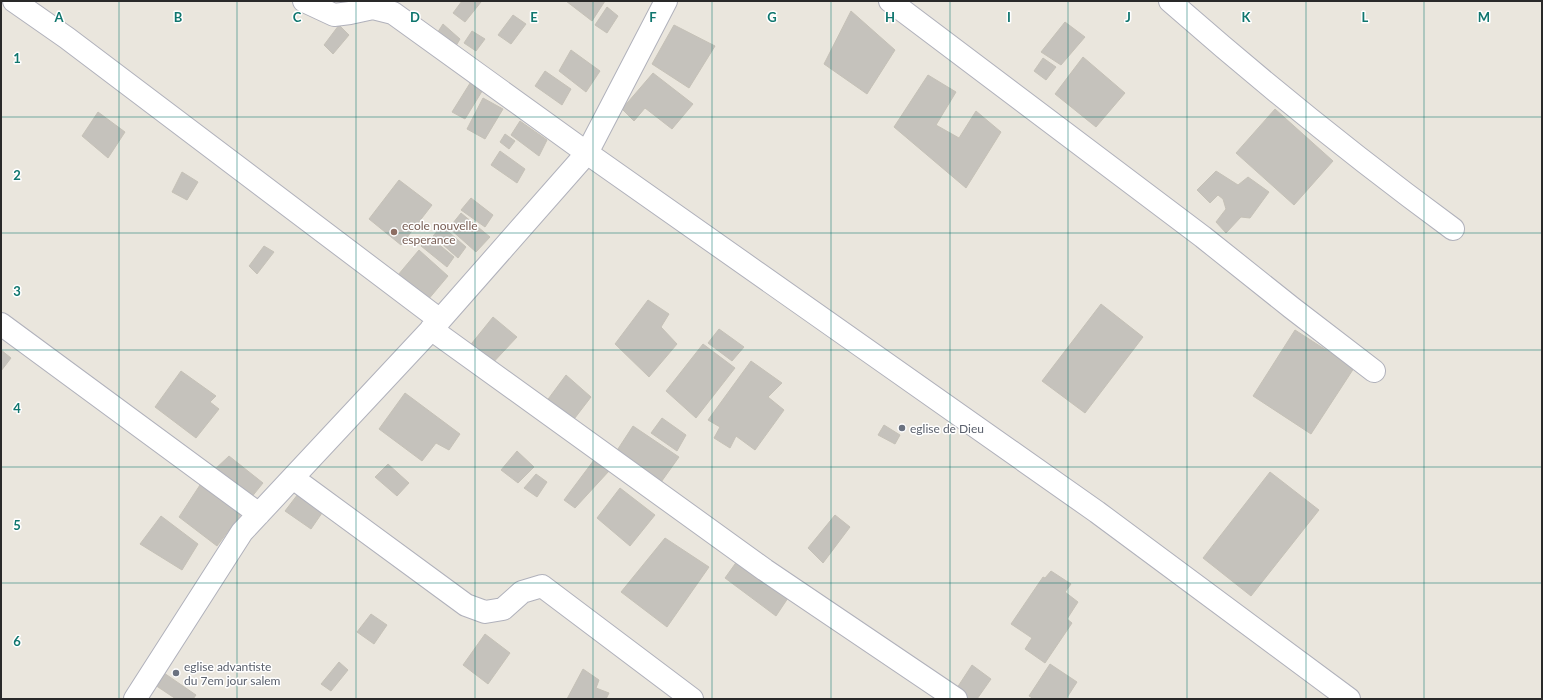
<svg xmlns="http://www.w3.org/2000/svg" width="1543" height="700" viewBox="0 0 1543 700" font-family="Lato,sans-serif">
<rect width="100%" height="100%" fill="#eae6dd"/>
<path fill="#c5c2bc" stroke="#c5c1b7" d="M462,1L481,2L465,22L453,13Z
M566,1H605L592,21Z
M607,7L618,16L607,33L595,25Z
M851,11L895,50L867,94L824,64Z
M513,15L526,24L511,44L498,35Z
M1065,22L1085,37L1061,65L1041,52Z
M443,24L460,39L453,51L434,38Z
M339,25L349,35L333,54L324,45Z
M674,25L715,46L689,88L652,64Z
M472,31L485,39L476,51L464,43Z
M571,50L600,71L586,92L559,71Z
M1083,57L1125,93L1096,127L1055,94Z
M1043,58L1056,67L1046,80L1034,71Z
M545,71L571,89L562,105L535,86Z
M653,73L693,104L672,129L645,108L634,121L622,109Z
M928,75L956,92L936,125L959,138L976,111L1001,132L966,188L894,127Z
M472,80L484,88L465,119L452,112Z
M483,98L503,109L485,139L467,129Z
M1275,109L1333,161L1294,205L1236,153Z
M98,112L125,132L108,158L82,136Z
M520,121L547,140L539,156L511,135Z
M505,134L515,141L509,149L500,142Z
M500,151L525,169L517,183L491,165Z
M1216,171L1238,185L1248,177L1269,192L1250,218L1241,217L1226,233L1216,222L1226,209L1223,199L1218,195L1210,203L1197,190Z
M182,172L198,182L187,200L172,192Z
M399,180L432,205L401,245L369,219Z
M471,198L493,215L485,227L461,210Z
M461,213L490,237L476,252L449,228Z
M442,226L466,247L458,258L433,236Z
M430,237L454,257L447,267L421,246Z
M264,246L274,252L257,274L249,266Z
M419,250L448,276L427,301L398,275Z
M648,300L669,314L661,327L677,344L649,377L615,344Z
M1101,304L1143,337L1085,413L1042,381Z
M493,317L517,337L488,368L468,348Z
M719,329L744,347L732,361L708,343Z
M1295,330L1354,368L1311,434L1253,396Z
M703,344L735,368L696,418L666,391Z
M1,350L11,358L1,371Z
M751,361L782,383L768,397L784,410L755,450L736,436L730,448L714,438L720,427L708,420Z
M181,371L216,396L210,402L219,409L196,438L155,407Z
M566,375L591,397L568,427L543,406Z
M405,393L460,434L449,450L436,443L422,461L379,429Z
M662,418L686,435L677,451L651,433Z
M884,425L900,435L895,444L878,435Z
M633,426L679,457L659,485L614,455Z
M517,451L534,467L518,483L501,470Z
M229,456L263,483L246,504L211,473Z
M594,460L609,471L575,508L564,500Z
M388,464L409,483L397,496L375,477Z
M1270,472L1319,510L1251,596L1203,558Z
M536,474L547,482L537,497L524,488Z
M200,485L241,514L217,546L179,517Z
M620,488L655,515L630,546L597,518Z
M298,494L322,513L311,529L285,511Z
M835,515L850,527L823,563L808,548Z
M161,516L198,544L182,570L140,544Z
M665,538L709,567L667,627L621,592Z
M740,557L790,595L776,616L725,578Z
M1051,571L1071,584L1065,592L1078,602L1067,619L1072,623L1045,663L1025,649L1032,638L1011,624L1043,577L1045,578Z
M371,614L387,625L374,644L357,632Z
M485,634L510,653L488,684L463,665Z
M339,662L348,670L331,691L321,684Z
M1050,664L1077,682L1066,699H1034L1029,696Z
M972,665L991,679L977,699H960L953,694Z
M583,669L599,680L596,688L609,693L606,699H567Z
M164,673L196,695L193,699H176L155,685Z"/>
<g fill="none" stroke-linecap="round" stroke-linejoin="round">
<g stroke="#b0b1bb" stroke-width="24">
<path id="minor" d="M14,1L67,38L440,320
M304,1L334,15L350,13L373,8L393,13L587,153L1097,512L1349,699
M890,1L1203,237L1292,308L1374,371
M1170,1C1261,81 1355,157 1453,229
M1,324L259,514
M431,329L765,570L956,699
M293,478L466,605L485,612L503,609L522,592L542,586L692,699
M135,699L242,532L440,320L587,153L666,1"/>
</g>
<use href="#minor" stroke="#fff" stroke-width="22"/>
</g>
<path fill="none" stroke="#0f766e" stroke-width="1" stroke-opacity="0.55" d="M119,1V699M237,1V699M356,1V699M475,1V699M593,1V699M712,1V699M831,1V699M950,1V699M1068,1V699M1187,1V699M1306,1V699M1424,1V699M1,117H1542M1,233H1542M1,350H1542M1,467H1542M1,583H1542"/>
<circle fill="#8d6e63" stroke="#fff" stroke-width="1.5" cx="394" cy="232" r="4"/>
<g fill="#6b7280" stroke="#fff" stroke-width="1.5">
<circle cx="902" cy="428" r="4"/>
<circle cx="176" cy="673" r="4"/>
</g>
<g text-anchor="middle" dominant-baseline="central" stroke-width="3" stroke-linejoin="round" paint-order="stroke">
<g font-size="12" fill="#785e54" stroke="#fff" text-anchor="start">
<text x="402" y="225">ecole nouvelle<tspan x="402" dy="14">esperance</tspan></text>
</g>
<g font-size="12" fill="#5b616d" stroke="#fff" text-anchor="start">
<text x="910" y="428">eglise de Dieu</text>
<text x="184" y="666">eglise advantiste<tspan x="184" dy="14">du 7em jour salem</tspan></text>
</g>
</g>
<g font-size="13" text-anchor="middle" font-weight="bold" fill="#0f766e" stroke="#fff" stroke-width="3" stroke-linejoin="round" paint-order="stroke">
<text x="59" y="22">A</text>
<text x="178" y="22">B</text>
<text x="297" y="22">C</text>
<text x="415" y="22">D</text>
<text x="534" y="22">E</text>
<text x="653" y="22">F</text>
<text x="772" y="22">G</text>
<text x="890" y="22">H</text>
<text x="1009" y="22">I</text>
<text x="1128" y="22">J</text>
<text x="1246" y="22">K</text>
<text x="1365" y="22">L</text>
<text x="1484" y="22">M</text>
<text x="17" y="63">1</text>
<text x="17" y="180">2</text>
<text x="17" y="296">3</text>
<text x="17" y="413">4</text>
<text x="17" y="530">5</text>
<text x="17" y="646">6</text>
</g>
<rect width="1543" height="700" fill="none" stroke="#292929" stroke-width="4"/>
</svg>
